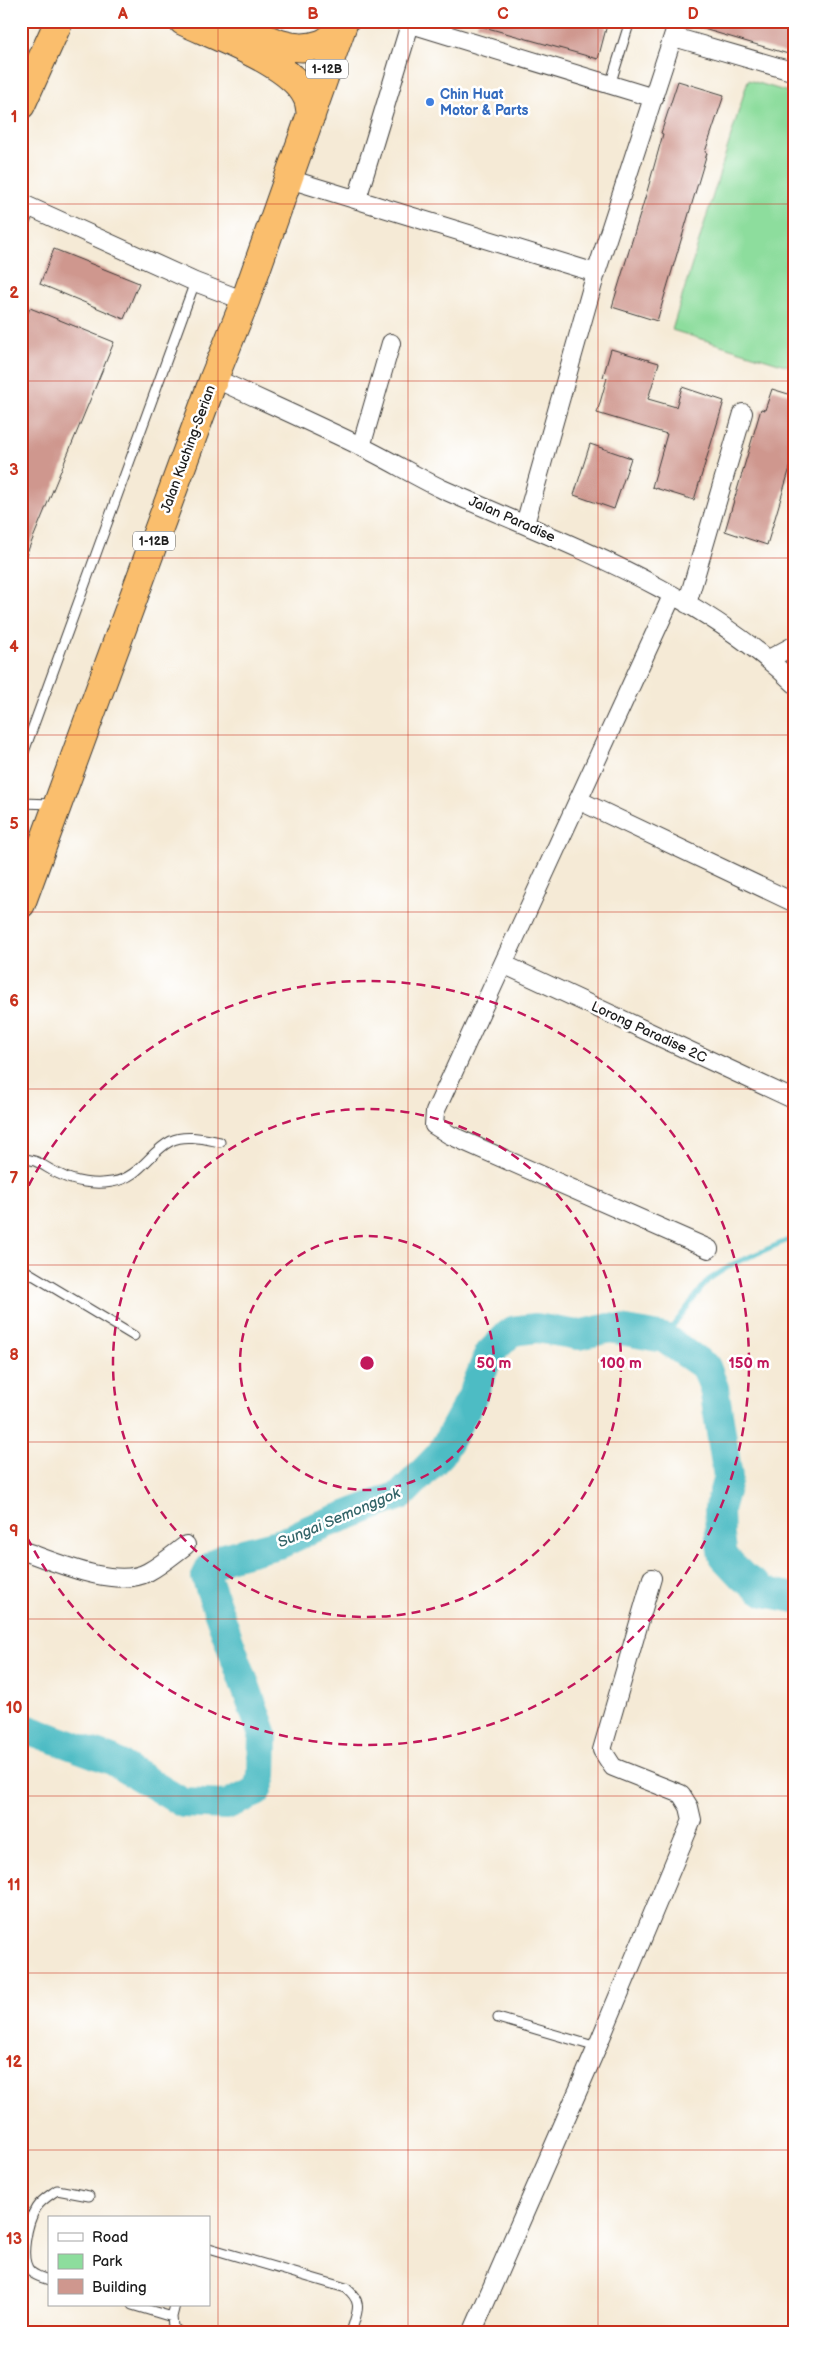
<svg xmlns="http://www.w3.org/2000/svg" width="816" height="2354" viewBox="0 0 816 2354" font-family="'Balsamiq Sans',sans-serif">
<rect width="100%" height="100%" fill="#fff"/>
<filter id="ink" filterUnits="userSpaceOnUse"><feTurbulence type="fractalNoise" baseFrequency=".02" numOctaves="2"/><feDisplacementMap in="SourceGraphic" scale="10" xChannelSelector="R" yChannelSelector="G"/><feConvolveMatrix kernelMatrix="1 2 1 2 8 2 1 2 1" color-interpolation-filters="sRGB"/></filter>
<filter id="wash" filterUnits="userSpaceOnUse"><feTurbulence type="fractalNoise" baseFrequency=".0096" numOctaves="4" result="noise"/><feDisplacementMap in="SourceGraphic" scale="20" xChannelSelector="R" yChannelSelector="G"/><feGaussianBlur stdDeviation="1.12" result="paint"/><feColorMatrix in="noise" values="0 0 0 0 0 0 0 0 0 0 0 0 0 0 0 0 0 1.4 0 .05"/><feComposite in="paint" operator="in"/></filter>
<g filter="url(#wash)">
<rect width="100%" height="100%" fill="#f5ead6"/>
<path fill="#8ddd9d" stroke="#547c5c" d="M748,80L795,94V368L672,330Z"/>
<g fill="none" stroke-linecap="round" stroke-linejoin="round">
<path stroke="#4dbcc4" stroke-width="5" d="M664,1338L708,1280L733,1264L795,1237"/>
<path stroke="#4dbcc4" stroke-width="30" d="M21,1727L112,1760L183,1803L226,1805L256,1792L262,1776L263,1735L206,1577L211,1567L224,1558L282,1543L311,1529L401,1495L441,1454L472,1397L489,1354L512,1331L536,1328L578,1335L610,1328L664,1338L706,1367L714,1388L728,1477L719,1509L720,1537L723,1556L743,1577L765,1592L795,1598"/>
</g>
<g id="blocks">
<path fill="#cf978e" d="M478,21H608L598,59L477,25Z
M690,21H795V56L690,25Z
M678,81L724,95L705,152L707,153L657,321L612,307L648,188L663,134L661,133Z
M54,249L139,283L124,319L40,284Z
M30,308L114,342L22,565L21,328Z
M611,349L659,363L648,399L676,407L682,387L724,401L694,500L652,487L667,434L597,413L607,378L603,377Z
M772,389L795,396V451L767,545L725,531L761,409L765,410Z
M590,444L631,458L614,509L574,495Z"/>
</g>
</g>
<g filter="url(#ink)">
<use href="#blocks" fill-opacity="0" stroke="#3d3b38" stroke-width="1"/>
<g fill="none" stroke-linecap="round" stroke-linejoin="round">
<g stroke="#3d3b38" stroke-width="11">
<path id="service" d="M610,85L630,21
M21,232L31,208
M21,760L195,282
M21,803L53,804
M21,1159C37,1158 45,1168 59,1174C74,1182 94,1185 112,1182C140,1178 149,1152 171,1141C185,1134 205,1139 220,1142
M21,1268L134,1336
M498,2018L597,2047
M209,2248L346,2288C365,2303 356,2313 351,2333
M49,2280C42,2278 36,2276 31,2272C18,2260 28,2221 36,2208C41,2200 50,2195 57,2190L89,2196
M132,2305L172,2317
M175,2305L172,2317L173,2327L180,2333"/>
</g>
<g stroke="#3d3b38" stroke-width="20">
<path id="minor" d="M411,24L654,98
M674,37L795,72
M289,179L596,273
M357,199L411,21
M21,203L195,282L245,301
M214,378C263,401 313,423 362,447C389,460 415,476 442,489C563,543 699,590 795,684
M361,447L391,343
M525,524L596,273L678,21
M672,596L435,1112L434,1125L450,1135L709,1249
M687,604L743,413
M769,659L795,645
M578,800L795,903
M503,964L795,1100
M21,1550C53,1561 116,1590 148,1572C161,1565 174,1554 186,1545
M472,2333L597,2047L692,1820L689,1807L681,1794L613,1767L602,1750L652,1578"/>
</g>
<g stroke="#3d3b38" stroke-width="30">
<path id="trunk" d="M183,21C217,37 291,63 307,97C310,103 310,110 311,116
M230,21C257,34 290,56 321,44C328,42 334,35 340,31
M21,105L59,21
M21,904L214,378L245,301L344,21"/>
</g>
<use href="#service" stroke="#fff" stroke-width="9"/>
<use href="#minor" stroke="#fff" stroke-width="18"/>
<use href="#trunk" stroke="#fabe6d" stroke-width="28"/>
</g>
</g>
<path fill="none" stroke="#c8321e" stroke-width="1" stroke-opacity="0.55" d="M218,21V2333M408,21V2333M598,21V2333M21,204H795M21,381H795M21,558H795M21,735H795M21,912H795M21,1089H795M21,1265H795M21,1442H795M21,1619H795M21,1796H795M21,1973H795M21,2150H795"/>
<g fill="none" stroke="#c2185b" stroke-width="2.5" stroke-dasharray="9 6">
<circle cx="367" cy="1363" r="127"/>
<circle cx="367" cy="1363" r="254"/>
<path d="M22 1199A382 382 0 1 1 22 1527"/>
</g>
<circle fill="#3f7fe0" stroke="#fff" stroke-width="2" cx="430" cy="102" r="5"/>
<g text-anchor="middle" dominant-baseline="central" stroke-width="5" stroke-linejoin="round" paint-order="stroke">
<g fill="#fff" stroke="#606060" stroke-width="1">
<rect x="306" y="59.5" width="42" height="19" rx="4"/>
<rect x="133" y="531.5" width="42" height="19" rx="4"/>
</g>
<g font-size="12" font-weight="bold" fill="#1c1c1c">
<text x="327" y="69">1-12B</text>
<text x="154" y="541">1-12B</text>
</g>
<g font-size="14" font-weight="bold" fill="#366cbe" stroke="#fff" text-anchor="start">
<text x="440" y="94">Chin Huat<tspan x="440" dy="16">Motor &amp; Parts</tspan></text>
</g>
<g font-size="14" fill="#1c1c1c" stroke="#fff">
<text transform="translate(188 449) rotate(-70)">Jalan Kuching-Serian</text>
<text transform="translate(512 519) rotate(24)">Jalan Paradise</text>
<text transform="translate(649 1032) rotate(25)">Lorong Paradise 2C</text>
</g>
<g font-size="15" font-style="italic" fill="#326468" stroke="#fff">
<text transform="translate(339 1518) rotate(-23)">Sungai Semonggok</text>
</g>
</g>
<circle cx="367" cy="1363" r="8" fill="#c2185b" stroke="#fff" stroke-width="2.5"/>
<g font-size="15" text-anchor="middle" font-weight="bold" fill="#c2185b" stroke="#fff" stroke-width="5" stroke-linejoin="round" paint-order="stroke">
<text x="494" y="1368">50 m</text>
<text x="621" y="1368">100 m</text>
<text x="749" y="1368">150 m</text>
</g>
<rect width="816" height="2354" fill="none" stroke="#fff" stroke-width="55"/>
<rect x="48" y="2216" width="162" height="90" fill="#ffffff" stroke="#a4a4a4"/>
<rect x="58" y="2233" width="25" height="8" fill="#ffffff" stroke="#a4a4a4"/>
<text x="92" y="2242" font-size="15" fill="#1c1c1c">Road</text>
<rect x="58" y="2254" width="25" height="15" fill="#8ddd9d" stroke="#a4a4a4"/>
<text x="92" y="2266" font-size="15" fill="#1c1c1c">Park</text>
<rect x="58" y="2279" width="25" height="15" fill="#cf978e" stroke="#a4a4a4"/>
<text x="92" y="2292" font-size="15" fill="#1c1c1c">Building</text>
<rect x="28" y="28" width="760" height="2298" fill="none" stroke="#c8321e" stroke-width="2"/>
<g font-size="16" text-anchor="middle" font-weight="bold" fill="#c8321e">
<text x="123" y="19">A</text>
<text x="313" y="19">B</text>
<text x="503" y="19">C</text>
<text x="693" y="19">D</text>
<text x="14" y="122">1</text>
<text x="14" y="298">2</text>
<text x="14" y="475">3</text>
<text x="14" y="652">4</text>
<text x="14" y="829">5</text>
<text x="14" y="1006">6</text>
<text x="14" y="1183">7</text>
<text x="14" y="1360">8</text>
<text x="14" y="1536">9</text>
<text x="14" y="1713">10</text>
<text x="14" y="1890">11</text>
<text x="14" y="2067">12</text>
<text x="14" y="2244">13</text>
</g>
</svg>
